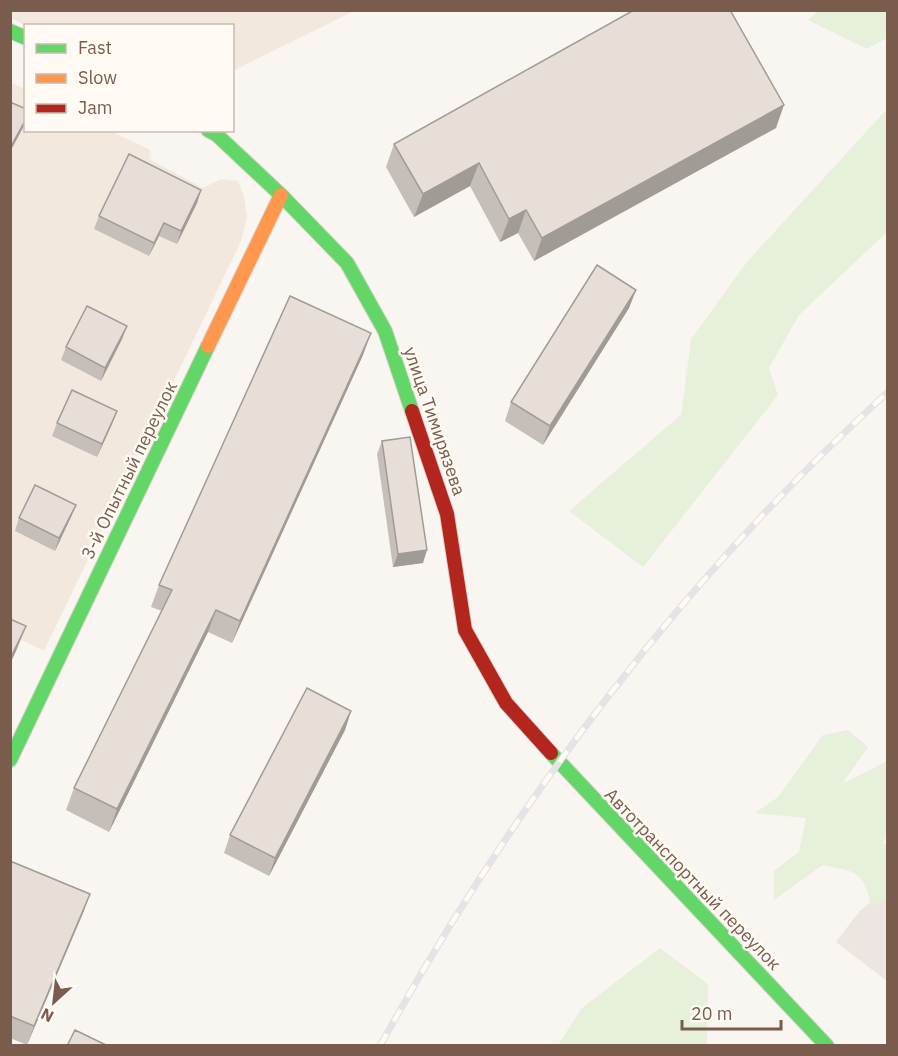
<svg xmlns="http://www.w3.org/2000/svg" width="898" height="1056" viewBox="0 0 898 1056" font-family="'IBM Plex Sans',sans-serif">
<rect width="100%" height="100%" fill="#f9f5f0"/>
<path fill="#f2e8de" d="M10,11H354L233,71L232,26H26L11,18Z
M10,82L25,89L26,130L110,131L150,150L151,160L203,188L221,179L238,181L244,197L247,216L242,239L44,651L11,635Z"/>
<path fill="#ede5e0" d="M887,888V981L836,942L859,912Z"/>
<path fill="#e7f0db" d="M819,11H887V38L867,49L808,20Z
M887,109V232L799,315L769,368L778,395L643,567L569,511L681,415L691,339L747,262Z
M848,730L868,747L842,784L887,761L888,831L883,844L887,843V899L871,906C864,871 856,872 823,865L774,900V871L799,852L806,818L755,813L778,797L823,735Z
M660,948L708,984L707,1045H558L582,1008Z"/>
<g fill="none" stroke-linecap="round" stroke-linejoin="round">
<g stroke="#d9d2cb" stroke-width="16">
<path id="fast" d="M10,31L26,38
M208,130L217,135L281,195L347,263L385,331L412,411
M551,753L827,1046
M10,760L208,346"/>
</g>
<g stroke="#d9d2cb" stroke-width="16">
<path id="slow" d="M208,346L281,195"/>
</g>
<g stroke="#d9d2cb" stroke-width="16">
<path id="jam" d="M412,411L447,514L465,630L506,703L551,753"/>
</g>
<use href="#fast" stroke="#63d668" stroke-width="14"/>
<use href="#slow" stroke="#ff974d" stroke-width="14"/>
<use href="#jam" stroke="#b3261e" stroke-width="14"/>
<g stroke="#e6e3e7" stroke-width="7">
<path id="rail" d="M380,1046C513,804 683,578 888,392"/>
</g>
<use href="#rail" stroke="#fffaf3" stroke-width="4.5" stroke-dasharray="14" stroke-linecap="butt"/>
</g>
<path fill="#c6bfb9" d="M776,128L534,261L518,233L500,242L470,186L414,217L386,167L394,144Z
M201,190L197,203L177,244L159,236L149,256L94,229L99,216Z
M636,290L629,308L543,445L505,421L511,402Z
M127,326L122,339L101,381L61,360L66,347Z
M363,355L232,643L208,632L109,832L66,810L74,788L162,611L151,607L159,585Z
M57,423L112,424L97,457L52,436Z
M382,441L423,563L393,567L377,454Z
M76,505L71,517L55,551L15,531L19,518Z
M351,711L345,730L269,876L224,853L230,835Z
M10,861L90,894L83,913L27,1045L10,1038Z"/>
<path fill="#a19b96" d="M784,105L776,128L534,261L542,238Z
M26,119V122L10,152V148Z
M479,163L470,186L414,217L423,194Z
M201,190L197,203L177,244L181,231Z
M526,210L518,233L500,242L509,219Z
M164,223L159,236L149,256L154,243Z
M636,290L629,308L543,445L550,426Z
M127,326L122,339L101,381L105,368Z
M371,333L363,355L232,643L240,621Z
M117,411L112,424L97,457L102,444Z
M76,505L71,517L55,551L59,538Z
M427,550L423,563L393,567L398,554Z
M216,610L208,632L109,832L117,809Z
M26,626L17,649L10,664V658Z
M351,711L345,730L269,876L275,858Z
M90,894L83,913L27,1045L34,1026Z"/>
<path fill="#e6ded7" stroke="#a19b96" stroke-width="1.5" d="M634,10H730L784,105L542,238L526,210L509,219L479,163L423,194L394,144Z
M10,102L26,109V119L10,148Z
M129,154L201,190L181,231L164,223L154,243L99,216Z
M597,265L636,290L550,426L511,402Z
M290,296L371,333L240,621L216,610L117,809L74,788L172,590L159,585Z
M87,306L127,326L105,368L66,347Z
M72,390L117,411L102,444L57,423Z
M410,437L427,550L398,554L382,441Z
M35,485L76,505L59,538L19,518Z
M10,619L26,626L11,657H10Z
M307,688L351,711L275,858L230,835Z
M10,861L90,894L34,1026L10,1016Z
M75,1030L108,1046H67Z"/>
<g text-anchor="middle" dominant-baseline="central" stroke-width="5" stroke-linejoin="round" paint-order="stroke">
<g font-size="18" fill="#7a5c4d" stroke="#fffaf3">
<text transform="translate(435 421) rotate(71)">улица Тимирязева</text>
<text transform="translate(129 470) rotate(-64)">3-й Опытный переулок</text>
<text transform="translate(693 879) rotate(46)">Автотранспортный переулок</text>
</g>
</g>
<rect width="898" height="1056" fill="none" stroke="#7a5c4d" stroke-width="24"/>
<rect x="24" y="24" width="210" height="108" fill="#fffaf3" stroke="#cabbb1" stroke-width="1.5"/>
<rect x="36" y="44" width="30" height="9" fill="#63d668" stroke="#cabbb1" stroke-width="1.5"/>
<text x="78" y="54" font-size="18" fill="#7a5c4d">Fast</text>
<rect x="36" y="74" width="30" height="9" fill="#ff974d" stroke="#cabbb1" stroke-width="1.5"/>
<text x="78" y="84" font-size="18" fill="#7a5c4d">Slow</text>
<rect x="36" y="104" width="30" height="9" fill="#b3261e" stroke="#cabbb1" stroke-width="1.5"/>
<text x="78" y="114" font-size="18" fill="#7a5c4d">Jam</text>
<g transform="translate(54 1002) rotate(207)" stroke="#fffaf3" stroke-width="4.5" paint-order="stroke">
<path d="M0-4.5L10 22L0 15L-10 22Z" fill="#7a5c4d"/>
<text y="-9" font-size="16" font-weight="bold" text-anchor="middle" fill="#7a5c4d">N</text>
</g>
<path d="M682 1020v9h99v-9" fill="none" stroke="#7a5c4d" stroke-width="3"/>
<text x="691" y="1020" font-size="18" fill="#7a5c4d" stroke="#fffaf3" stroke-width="4.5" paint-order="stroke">20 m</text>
</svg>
